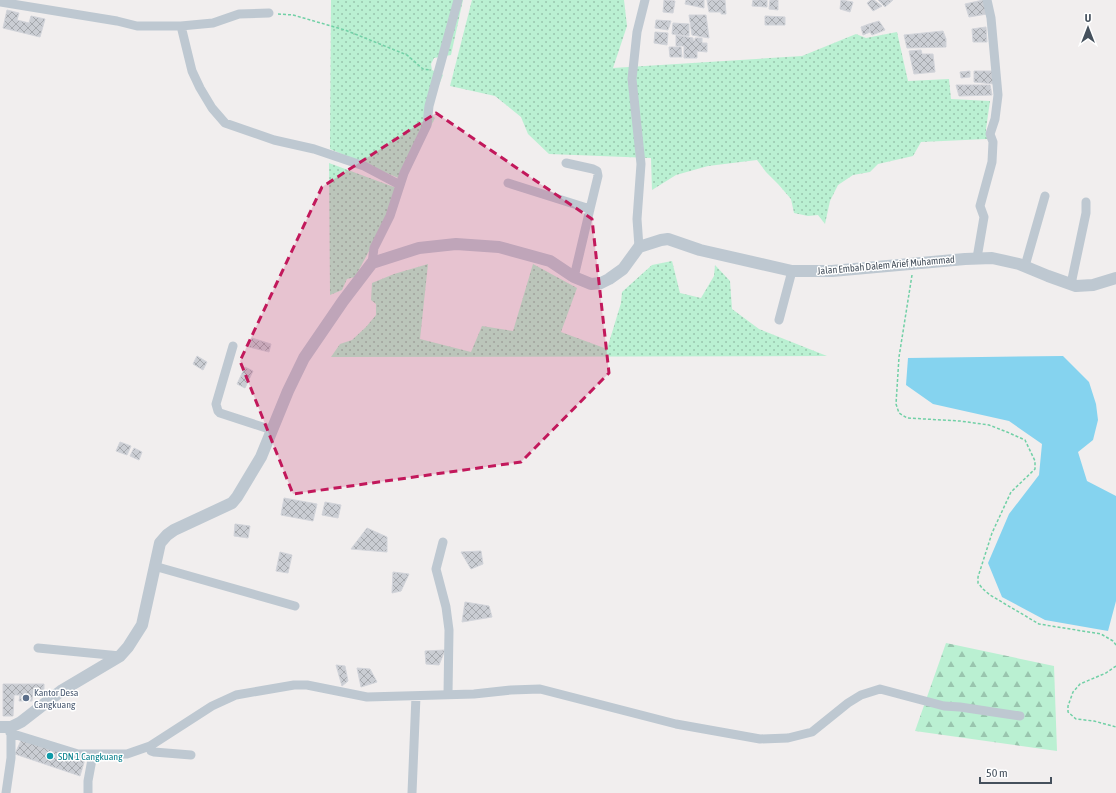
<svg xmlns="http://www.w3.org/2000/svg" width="1116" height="793" viewBox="0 0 1116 793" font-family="'Asap Condensed',sans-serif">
<defs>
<pattern id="grass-dots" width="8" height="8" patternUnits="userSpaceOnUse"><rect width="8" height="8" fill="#baf0d2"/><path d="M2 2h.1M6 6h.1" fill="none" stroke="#99c5ae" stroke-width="1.8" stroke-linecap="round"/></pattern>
<pattern id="forest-firs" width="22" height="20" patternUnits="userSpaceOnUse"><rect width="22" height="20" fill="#baf0d2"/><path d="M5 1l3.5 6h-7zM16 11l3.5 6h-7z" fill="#99c5ae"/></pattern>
<pattern id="building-cross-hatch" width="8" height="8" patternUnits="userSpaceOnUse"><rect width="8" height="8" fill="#cacdd3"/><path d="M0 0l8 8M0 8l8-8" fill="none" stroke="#a6a9ae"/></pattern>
</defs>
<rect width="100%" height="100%" fill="#f1eeee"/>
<path fill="url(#grass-dots)" d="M331,0H463L451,55L434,58L431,64L432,70L443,75L428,112L435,118L403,180L330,149Z
M472,0H624L627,26L613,68L802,56L856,34L866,38L897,32L908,81L949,79L951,99L990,101L986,129L987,139L921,142L913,156L878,164L870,172L853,175L838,185L830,201L825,224L818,215L808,216L794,213L791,199L778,184L766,172L757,160L708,166L676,175L652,190L651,158L549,154L528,134L521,117L495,96L450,86Z
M329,163L402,190L355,277L347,279L342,290L330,295Z
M672,261L680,293L701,298L714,276L715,265L730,281L732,309L759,329L827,356L331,357L340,344L352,340L366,327L376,315V304L371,300L372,283L394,274L428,264L420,339L471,352L482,326L513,331L533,264L577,288L561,332L607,349L621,303L622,292L652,265Z"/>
<path fill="url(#forest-firs)" d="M946,643L1054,666L1057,751L915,731Z"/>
<path fill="#85d3ef" d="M1063,356L1089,382L1096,404L1098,420L1093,440L1078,452L1087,481L1116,496V601L1108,631L1045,620L1002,597L988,563L1009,514L1039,475L1042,444L1009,421L933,404L906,385L908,358Z"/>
<path fill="url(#building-cross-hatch)" stroke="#d2d4da" d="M664,0L675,1L673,13L663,12Z
M686,0H704V8L685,4Z
M707,0H725L726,14H721V12H709Z
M753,0H767V7L752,6Z
M770,0H778V10L769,9Z
M841,0L853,2L850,12L840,9Z
M871,0H874L882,6L873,11L867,3Z
M878,0H893L885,7Z
M983,0L987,14L969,17L965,4Z
M7,10L19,13L17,20L29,23L31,16L45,19L40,37L3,28Z
M689,15H706L709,38L692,35Z
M765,16L785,17V25H765Z
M656,20L671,21L668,30L655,28Z
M879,21L885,30L872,35L870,32L869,24Z
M673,23L689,24V36L672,34Z
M869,24L870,32L863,35L861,27Z
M986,27L987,42H973L972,29Z
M943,31L946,39V47L907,48L904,35Z
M655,32L668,33L667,45L654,43Z
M676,35L693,38V40L695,41V38H702V43H707V52L697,51V58H684V46H676Z
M669,47H681L682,57H670Z
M921,50L922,54H933L935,72L914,74L909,51Z
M970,71V77L961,78L960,72Z
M974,71H992L994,84L974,82Z
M956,85H990L992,95L959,96Z
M252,338L271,344L269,352L249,347Z
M197,356L207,362L203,370L193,364Z
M245,367L253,371L245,388L237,384Z
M120,442L131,446L127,455L116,451Z
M134,448L142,452L139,460L130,456Z
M284,498L317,504L313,521L281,515Z
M325,502L341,505L338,518L322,515Z
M235,524L250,526L248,538L234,536Z
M367,528L387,537V552L351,549Z
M481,551L483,564L471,569L461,552Z
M280,552L292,555L288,573L276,571Z
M393,572L409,574L401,591L392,593Z
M465,602L489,606L492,617L462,622Z
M445,650L439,665L426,664L425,651Z
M336,665L345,666L348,681L342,686Z
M357,668L370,669L377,682L361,687Z
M3,684H44V694L33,693L32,701H19L20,695H14L13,716H3Z
M22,738L85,759L80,776L15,754Z"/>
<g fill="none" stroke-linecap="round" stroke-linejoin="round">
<path stroke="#71d0a6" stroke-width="1.5" stroke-dasharray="3 2" stroke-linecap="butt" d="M278,14L293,15L345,30L407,55L423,69L430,70
M912,275L899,357L896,404L899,413L907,418L960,421L989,425L1007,432L1025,440L1035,461V469L1011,492L992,533L978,577V583L983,589L990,595L1039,624L1101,634L1113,641L1116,645
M1116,666L1106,673L1080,684L1073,692L1068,706V712L1076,719L1094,721L1116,727"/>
<path stroke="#bec8d1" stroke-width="9" d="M0,2L117,21L137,26H181L213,23L239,14L269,13
M181,26L192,71L200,88L212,108L225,123L274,140L314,149L364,166L400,185
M566,163L593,169L597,171L598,176L590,209
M508,183L590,209L574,277
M639,247L637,219L641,164L632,79L637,32L645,0
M977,258L984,217L980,206L992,162L993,142L990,134L995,119L998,95L991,18L987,0
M372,263L374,248L390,216L404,173L427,125L429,106L458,0
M1025,266L1045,196
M1071,284L1086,213V202
M779,320L792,271
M233,346L216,404L218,411L220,413L272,430
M443,542L436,569L446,607L449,630L448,694
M154,566L295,606
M38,648L120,656
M10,733L78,754H127L150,746L212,706L236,695L294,685H307L367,697L474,694L511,690L540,689L676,724L760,739L788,738L812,732L848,703L861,695L880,689L944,706L960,707L1020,716
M150,746L151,751L154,752L191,755
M6,793L11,758V728
M88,793V781L93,754
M412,793L416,696"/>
<path stroke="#bec8d1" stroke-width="12" d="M0,727H11L21,722L61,691L120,656L128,647L142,625L160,543L167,535L174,530L232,503L237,497L261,457L288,391L304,358L343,301L372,263L419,248L456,244L499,247L550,261L574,277L591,284L601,283L609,279L623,269L639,247L661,240L668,239L700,250L792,271H832L965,259L992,258L1019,264L1048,276L1076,286L1093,285L1116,278"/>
</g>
<path fill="#c2185b" fill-opacity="0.2" stroke="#c2185b" stroke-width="3" stroke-dasharray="8 5" stroke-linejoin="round" d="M436,113L592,219L609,373L521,462L293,494L240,361L322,187Z"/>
<circle fill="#5c6f8a" stroke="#fff" stroke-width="1.5" cx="26" cy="698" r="4"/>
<circle fill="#0f9aa8" stroke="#fff" stroke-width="1.5" cx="50" cy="756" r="4"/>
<g text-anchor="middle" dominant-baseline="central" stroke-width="3" stroke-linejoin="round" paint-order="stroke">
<g font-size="10" fill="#45505c" stroke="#fff">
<text transform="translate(886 265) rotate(-5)">Jalan Embah Dalem Arief Muhammad</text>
</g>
<g font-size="10" fill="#4e5e75" stroke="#fff" text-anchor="start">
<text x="34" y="692">Kantor Desa<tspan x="34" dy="12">Cangkuang</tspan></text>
</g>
<g font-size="10" fill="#0d838f" stroke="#fff" text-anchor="start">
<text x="58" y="756">SDN 1 Cangkuang</text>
</g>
</g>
<g transform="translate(1088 28)" stroke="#ffffff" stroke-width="3" paint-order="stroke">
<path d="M0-3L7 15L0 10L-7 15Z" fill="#45505c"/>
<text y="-6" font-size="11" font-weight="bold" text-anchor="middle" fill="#45505c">U</text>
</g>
<path d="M980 777v6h71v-6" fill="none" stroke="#45505c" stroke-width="2"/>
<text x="986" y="777" font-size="12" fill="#45505c" stroke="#ffffff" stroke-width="3" paint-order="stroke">50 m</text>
</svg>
